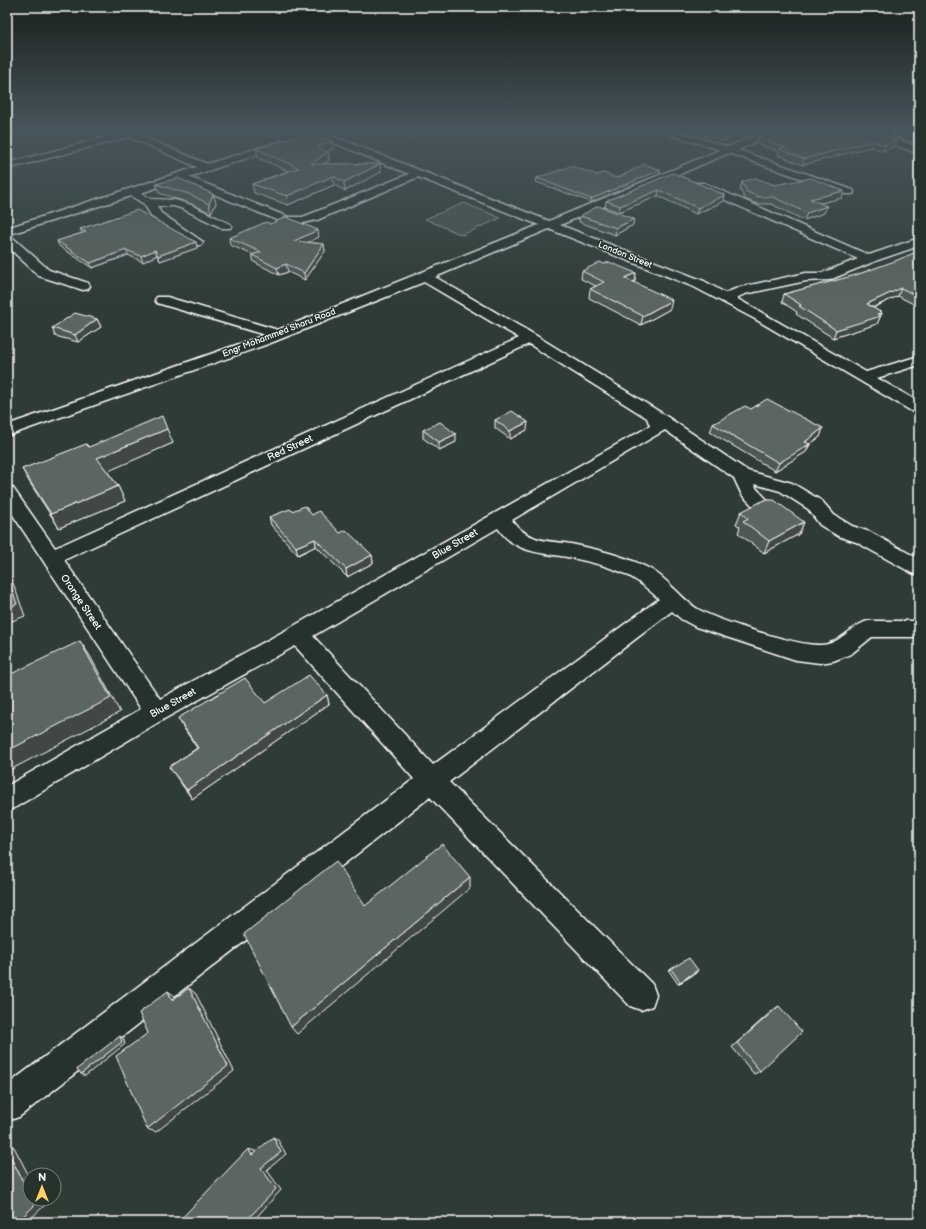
<svg xmlns="http://www.w3.org/2000/svg" width="926" height="1229" viewBox="0 0 926 1229" font-family="'Balsamiq Sans',sans-serif">
<rect width="100%" height="100%" fill="#2f3b35"/>
<filter id="ink" filterUnits="userSpaceOnUse"><feTurbulence type="fractalNoise" baseFrequency=".025" numOctaves="2"/><feDisplacementMap in="SourceGraphic" scale="8" xChannelSelector="R" yChannelSelector="G"/><feConvolveMatrix kernelMatrix="1 2 1 2 8 2 1 2 1" color-interpolation-filters="sRGB"/></filter>
<g filter="url(#ink)">
<path fill="#4a544f" stroke="#a4aaa7" d="M464,203L501,218L462,235L425,219Z"/>
<g fill="none" stroke-linecap="round" stroke-linejoin="round">
<g stroke="#fff" stroke-width="3">
<path id="minor" d="M303,130H317L549,221L720,150L656,130H672L728,147L768,130H782L738,150L853,190L854,192L853,194H845L729,153L560,225L704,281L725,293L741,287L806,273H822L858,259L696,187L695,185L696,183H704L869,255L919,238V246L878,260L829,280L806,281L745,294L736,298L866,372L919,356V365L877,378L919,402V414L913,412L755,319L694,287L549,229L435,277L535,335L660,412L748,471L792,483L822,501L834,515L852,526L870,532L919,559V575L912,573L856,542L838,536L820,525L808,509L780,491L754,484L756,488L773,506L771,510L764,512L757,510L742,495L734,478L665,430L512,520C518,528 523,533 533,537C544,542 559,542 571,544C595,549 622,555 644,566C665,575 677,595 696,608C714,620 798,646 820,645C840,645 850,626 868,621H919V637H872L851,654L833,661L820,663L796,660L696,627L681,619L672,611L449,782L652,984L656,995L652,1006L641,1010L630,1006L430,797L19,1117L7,1121V1085L414,779L295,646L164,719L16,807L7,811V786L141,709L7,506V486L13,488L55,548L519,338L424,282L268,344L7,436V425L265,335L157,303L155,300L157,297H167L278,330L539,225L418,177L317,220L303,223L282,222L179,180L141,193L151,199L175,200L191,205L230,224L232,226L230,228H222L183,209L174,206H157L161,213L203,242L201,245H193L152,217L144,204L131,196L7,235L11,236L49,270L88,283L90,286L88,289L83,290L39,276L7,246V228L197,167L129,137L7,169V163L130,131L207,164L281,141H287L289,143L287,145L189,177L288,217H303L409,174ZM529,344L647,418L650,426L290,628L160,699L64,560ZM498,528C516,555 543,552 572,558C585,561 600,564 613,569C632,575 645,586 659,599L433,765L313,636Z
M886,130H900L890,136L919,148V154L882,140L880,134Z"/>
</g>
<use href="#minor" fill="#26332d" fill-rule="evenodd"/>
</g>
<path fill="#4e5853" stroke="#fff" d="M386,130H433L409,138Z
M683,130H764L744,139L737,136L724,141Z
M895,130H919V144L893,136Z
M882,131L883,135L896,140L894,146L883,151L870,147L802,165L778,155L779,152L756,143L758,137Z
M332,141L333,149L328,151L329,160L324,164H380L381,172L345,191L334,185L288,205L254,193L252,184L288,171L258,158L256,149Z
M660,170L659,174L591,202L536,182L537,178L597,175L617,178Z
M673,173L725,195L724,201L696,214L658,196L619,212L605,207L606,201Z
M742,182L775,185L842,198L820,203L824,213L804,220L771,204H757L745,199L740,189Z
M156,184L213,194L216,203L211,213L192,204L159,193Z
M580,216L633,225L615,235L579,222Z
M270,224L319,237L308,242L324,244L325,251L305,280L288,272L279,275L254,262L252,255H253L230,245L229,238Z
M80,229L196,242L197,248L160,261L157,255L143,262L128,255L92,268L59,246L57,241L82,233Z
M919,251V307L898,296L873,308L882,313L877,324L833,338L796,314L797,312L782,302L784,294L856,275L895,261Z
M604,264L636,273L635,281L633,282L670,309L641,325L589,298L590,289L596,286L581,279L582,271Z
M97,319L101,327L78,342L55,336L52,328Z
M751,409L823,428L820,437L810,444L806,452L775,471L710,432L713,424Z
M495,420L527,430L510,439L495,428Z
M423,430L456,442L439,450L423,438Z
M173,443L107,471L118,486L125,501L59,528L30,483L22,469L89,447Z
M919,448V461L913,458L918,449Z
M292,511L312,515L372,555L373,563L347,577L316,546L298,555L271,525L269,517Z
M741,512L804,522L799,534L764,553L738,533L740,527L736,524Z
M327,695L329,704L192,799L175,775L169,767L197,748L183,727L178,718L265,703Z
M671,969L696,973L678,984L669,971Z
M779,1006L760,1071L754,1074L732,1047L773,1010Z"/>
<path fill="#404744" stroke="#fff" d="M414,130H433L409,138L408,132Z
M737,130H738L737,136L724,141L726,136Z
M751,130H764L744,139L746,133Z
M896,140L894,146L883,151L885,145Z
M332,141L333,149L319,155L318,147Z
M872,141L870,147L802,165L804,159Z
M328,152L329,160L312,172L311,164Z
M380,164L381,172L345,191L344,182Z
M660,170L659,174L591,202V199Z
M333,176L334,185L288,205L287,196Z
M659,190L658,196L619,212L620,206Z
M844,191L842,198L808,206L810,199Z
M213,194L216,203L211,213L209,204Z
M725,195L724,201L696,214L698,208Z
M827,206L824,213L804,220L807,213Z
M634,219L633,225L615,235L616,228Z
M318,230L319,237L296,248L294,241Z
M196,242L197,248L160,261L158,256Z
M324,244L325,251L305,280L304,273Z
M126,250L128,255L92,268L90,263Z
M155,250L157,255L143,262L141,256Z
M286,264L288,272L279,275L277,268Z
M636,273L635,281L623,286L625,278Z
M901,288L898,296L863,312L867,304Z
M672,300L670,309L641,325L643,316Z
M882,313L877,324L833,338L836,330Z
M97,319L101,327L78,342L75,335Z
M528,422L527,430L510,439V431Z
M823,428L820,437L806,447L810,444L806,452L775,471L779,463L805,442Z
M167,429L173,443L104,473L97,458Z
M456,434V442L439,450V442Z
M118,486L125,501L59,528L51,514Z
M804,522L799,534L764,553L769,541Z
M315,539L316,546L298,555L296,547Z
M372,555L373,563L347,577L346,569Z
M7,574L13,583L25,616L7,623Z
M80,641L90,656L120,712L10,770L7,767V751Z
M327,695L329,704L192,799L187,790Z
M470,877V888L297,1034L291,1027Z
M698,970L696,973L678,984L680,982Z
M189,988L196,994L234,1071L156,1132L147,1129Z
M168,991L176,997L172,1000Z
M120,1036L123,1038L125,1044L85,1076L81,1074Z
M273,1137L278,1140L286,1154L267,1170L281,1190L252,1222H245L261,1168Z
M7,1145L14,1147L30,1178V1195L7,1150Z
M248,1149L255,1151L259,1157L252,1155Z
M32,1199H41L44,1206L27,1222H17Z"/>
<path fill="#5b6661" stroke="#fff" d="M403,130H414L408,132Z
M706,130H737L726,136Z
M739,130H751L746,133Z
M774,130H882L883,135L896,140L885,145L872,141L804,159L779,149L785,148L758,137Z
M897,130H919V138Z
M311,132L332,141L318,147L328,152L311,164H380L344,182L333,176L287,196L252,184L299,168L256,149Z
M645,164L660,170L591,199L537,178L571,166L597,175L603,173L617,178Z
M673,173L725,195L698,208L659,190L620,206L606,201Z
M178,178L213,194L209,204L189,194L156,184Z
M755,178L775,185L811,178L844,191L810,199L827,206L807,213L773,197H759L747,192L742,182Z
M598,206L634,219L616,228L580,216Z
M137,210L196,242L158,256L155,250L141,256L126,250L90,263L57,241L86,232L80,229Z
M286,217L318,230L294,241L324,244L304,273L286,264L277,268L252,255L261,252L229,238L266,222L270,224Z
M919,251V297L901,288L867,304L882,313L877,314L881,316L836,330L799,306L801,305L784,294L856,275L895,261Z
M600,262L604,264L609,262L636,273L625,278L672,300L643,316L590,289L604,282L582,271Z
M75,313L97,319L75,335L52,328Z
M767,399L823,428L805,442L810,444L779,463L713,424L745,406L751,409Z
M512,411L528,422L510,431L495,420Z
M162,416L167,429L97,458L118,486L51,514L22,469L86,444L89,447Z
M440,422L456,434L439,442L423,430Z
M764,500H774L804,522L769,541L743,521L748,518L741,512Z
M305,506L312,515L319,511L340,533L346,530L372,555L346,569L315,539L296,547L269,517L290,509L292,511Z
M7,576L17,604L7,608Z
M80,641L111,698L7,751V676Z
M309,675L327,695L187,790L169,767L198,748L178,718L245,678L265,703Z
M442,844L470,877L291,1027L244,934L336,861L365,906Z
M689,958L698,970L680,982L671,969Z
M189,988L228,1066L147,1129L116,1056L148,1033L139,1013L168,991L172,1000Z
M779,1006L802,1032L760,1071L737,1043Z
M120,1036L122,1042L81,1074L77,1069Z
M273,1137L281,1152L261,1168L276,1189L245,1222H178L248,1149L252,1155Z
M7,1150L30,1195V1199H32L35,1205L17,1222H7Z"/>
</g>
<linearGradient id="sky" x2="0" y2="1"><stop stop-color="#1a201d"/><stop offset="0.43" stop-color="#47555c"/><stop offset="1" stop-color="#47555c" stop-opacity="0"/></linearGradient>
<rect width="926" height="302" fill="url(#sky)"/>
<g text-anchor="middle" dominant-baseline="central" stroke-width="3" stroke-linejoin="round" paint-order="stroke">
<g font-size="9" fill="#fff" stroke="#26332d">
<text transform="translate(625 255) rotate(22)">London Street</text>
<text transform="translate(279 333) rotate(-21)">Engr Mohammed Sharu Road</text>
</g>
<g font-size="10" fill="#fff" stroke="#26332d">
<text transform="translate(290 448) rotate(-25)">Red Street</text>
<text transform="translate(455 544) rotate(-30)">Blue Street</text>
<text transform="translate(81 602) rotate(56)">Orange Street</text>
<text transform="translate(173 703) rotate(-29)">Blue Street</text>
</g>
</g>
<rect width="926" height="1229" fill="none" stroke="#26332d" stroke-width="24"/>
<rect x="12" y="12" width="902" height="1205" fill="none" stroke="#fff" stroke-width="1.5" filter="url(#ink)"/>
<g transform="translate(42 1187)"><circle r="19" fill="#26332d" stroke="#7d8581"/>
<path d="M0-3L7 15L0 10L-7 15Z" fill="#ffd166"/>
<text y="-6" font-size="11" font-weight="bold" text-anchor="middle" fill="#ffffff">N</text>
</g>
</svg>
